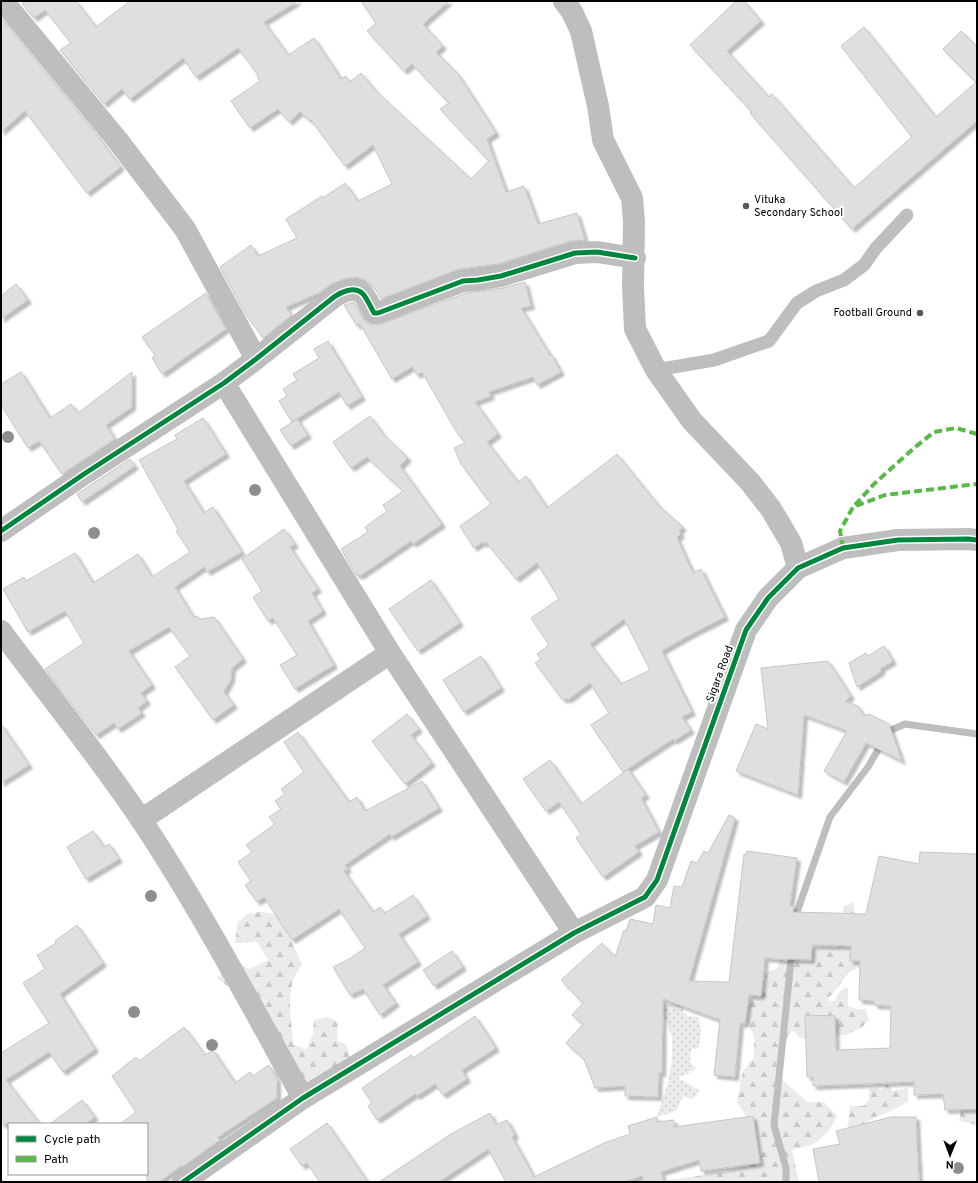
<svg xmlns="http://www.w3.org/2000/svg" width="978" height="1183" viewBox="0 0 978 1183" font-family="Overpass,sans-serif">
<defs>
<pattern id="grass-dots" width="8" height="8" patternUnits="userSpaceOnUse"><rect width="8" height="8" fill="#ebebeb"/><path d="M2 2h.1M6 6h.1" fill="none" stroke="#c8c8c8" stroke-width="1.8" stroke-linecap="round"/></pattern>
<pattern id="forest-firs" width="22" height="20" patternUnits="userSpaceOnUse"><rect width="22" height="20" fill="#ebebeb"/><path d="M5 1l3.5 6h-7zM16 11l3.5 6h-7z" fill="#c8c8c8"/></pattern>
<filter id="shadow"><feDropShadow dx="3.5" dy="3.5" stdDeviation="1" flood-color="#0004"/></filter>
</defs>
<rect width="100%" height="100%" fill="#fff"/>
<path fill="url(#grass-dots)" d="M684,1002L683,1012L688,1016L698,1017L701,1030L699,1048L691,1049L690,1062L696,1068L688,1074L677,1077L700,1091L693,1099L683,1096L676,1111L657,1117L669,1079L672,1060V1037L667,1022L658,1006Z"/>
<path fill="url(#forest-firs)" d="M853,902L854,910L876,969C870,969 864,968 859,968C843,971 839,992 827,998L830,1001H835L839,992L846,987L848,989V1006L856,1009H865L869,1020L861,1028L846,1035L800,1039L797,1034L791,1030V1035L789,1033L778,1072L784,1081L807,1102H824L837,1116L829,1131L814,1144L792,1150L799,1182H667L668,1180L725,1172L749,1163L748,1119L737,1102L743,1071L754,1057V1036L746,1020L737,1011L750,1002L762,984L767,972L778,968L780,957L786,950L838,947L845,930L842,915L844,906Z
M261,912L280,915L285,928L302,964C299,969 295,975 293,981C287,1001 292,1023 293,1044L306,1050L313,1034L314,1020L328,1017L338,1022L337,1040L346,1045L350,1056L337,1066L328,1084L297,1081L278,1077L265,1054L266,1030L248,990L226,985L217,978L236,962L249,969L268,960L257,942L235,943L238,922L249,913Z
M887,1084L893,1091L908,1088V1101C896,1110 881,1114 868,1121L864,1137L847,1135L850,1106H864L869,1099V1089L877,1088L882,1091Z
M977,1109V1125L959,1121L961,1111Z"/>
<g fill="none" stroke-linecap="round" stroke-linejoin="round">
<path stroke="#bebebe" stroke-width="7" d="M795,921L796,915L830,817L868,767L889,731L905,724L977,734
M786,1182V1168L774,1125L792,951"/>
</g>
<path fill="#dfdfdf" stroke="#c6c6c6" fill-rule="evenodd" filter="url(#shadow)" d="M26,1H76L96,27L130,1H298L264,22L288,55L314,38L341,79L346,76L350,82L361,73L378,93L471,179L489,161L440,109L449,103L412,64L404,71L367,31L376,23L361,1H449L423,24L443,46L436,52L458,74L496,133L487,139L506,192L524,186L538,224L577,213L585,240L571,241L498,264L459,269L381,299L374,287L365,280L356,277L344,279L331,284L319,293L286,307L292,315L263,338L246,315L220,267L251,245L258,256L297,238L286,219L322,196L323,198L345,183L358,201L392,184L373,145L345,166L311,120L310,121L300,112L289,122L278,109L250,128L231,101L260,81L257,76L258,75L238,48L196,77L183,58L130,99L122,89L104,104L60,50L71,43L45,10L34,18L22,4Z
M736,1H744L761,21L727,51L769,97L772,94L854,188L912,137L841,46L864,27L936,117L976,82L943,49L961,31L977,47V121L852,229L750,113L752,112L690,45Z
M1,18L96,134L121,167L87,193L25,111L1,132Z
M525,282L531,306L521,308L550,355L551,354L561,372L537,385L533,377L489,392L491,396L475,402L498,434L487,442L518,482L526,476L547,508L617,454L659,506L683,527L679,531L681,534L677,538L693,573L701,569L725,617L686,637L662,651L692,712L682,717L691,730L674,741L673,739L623,772L591,725L609,713L590,683L569,699H562L535,663L541,659L537,654L549,645L531,618L559,599L537,563L516,579L486,542L483,544L482,542L474,548L460,526L491,504L461,464L454,448L465,443L456,431L422,372L417,375L412,367L392,379L360,324L357,326L344,305L354,302L363,319L367,324L378,325L466,293L503,288ZM624,619L650,670L621,684L590,644Z
M16,284L28,300L1,319V296Z
M206,293L226,329L162,374L152,358L155,355L142,337Z
M328,341L362,397L347,406L339,392L292,422L279,401L287,396L283,389L297,380L293,374L319,358L314,349Z
M21,372L50,418L71,404L78,413L132,372V407L106,425L115,439L62,474L39,441L28,448L1,405V384Z
M370,416L384,435L408,458L400,466L442,524L413,544L411,541L360,576L359,574L357,576L341,549L368,532L365,527L387,511L383,505L403,491L367,457L351,468L333,442Z
M203,418L226,454L184,481L204,513L213,507L242,552L207,572L204,567L175,587L194,618L197,616L200,619L214,617L243,659L232,668L231,679L224,692L234,705L213,720L175,667L190,656L169,627L129,651L152,685L141,693L147,701L138,708L142,713L118,729L114,723L96,735L45,669L84,643L65,611L28,632L3,589L24,577L26,581L75,553L93,583L138,554L152,577L190,552L176,531L178,529L139,460L177,439L175,435Z
M297,419L308,435L291,446L280,430Z
M130,459L135,466L82,502L77,494Z
M284,529L295,544L290,547L318,589L312,593L323,611L308,621L334,665L295,689L280,665L297,655L273,618L268,621L253,597L262,591L242,559Z
M431,580L460,623L418,651L389,609Z
M884,646L893,661L880,669L882,671L857,687L849,663L866,653L868,656Z
M481,656L501,688L464,712L443,680Z
M828,661L851,696L845,701L858,706L864,716L869,714L889,724L902,761L866,743L844,782L824,771L847,731L804,715L798,795L736,771L756,724L768,729L761,668Z
M407,714L419,729L411,735L432,763L405,784L372,741Z
M1,724L29,765L1,783Z
M298,732L349,802L357,797L365,811L422,781L439,808L391,837L390,834L345,865L348,869L344,871L373,912L380,907L385,913L413,895L427,916L399,934L418,962L383,985L396,1003L380,1015L363,989L350,995L333,967L349,959L365,948L339,909L292,940L264,897L257,902L245,885L251,881L238,862L252,852L246,845L275,824L269,817L281,809L275,801L285,794L281,789L304,772L284,742Z
M550,760L581,804L628,769L646,795L641,798L659,832L635,846L639,852L603,877L576,838L581,834L559,802L546,811L523,779Z
M729,815L735,818L689,981L729,982L744,854L746,855L747,851L797,858L790,905L793,906V912L866,914L879,856L919,864L920,852L977,854V1109L945,1110L943,1094L914,1095V1082L813,1086V1077H807L805,1015L835,1016L836,1050L890,1048L891,1006L874,1005V1001L859,1000L860,961H850L851,946L812,945L811,960L788,959V960L765,958L761,996L749,995L745,1024L740,1023L735,1077L714,1075L720,1020L663,999L662,1073H659L658,1097L625,1096V1086L595,1088L584,1059L566,1043L583,1024L572,1015L583,1003L561,980L602,943L615,957L624,930L626,931L630,919L653,924L656,905L670,908L674,886L682,887L691,861L697,863L704,851L708,853Z
M93,831L104,847L109,844L119,859L86,879L67,847Z
M77,925L103,963L60,994L95,1049L63,1072L49,1052L6,1080L40,1124H1V1053L49,1023L23,983L45,969L37,955L56,943L55,941Z
M452,951L463,967L434,986L423,970Z
M475,1016L496,1048L462,1070L467,1079L443,1095L435,1084L417,1096L415,1094L377,1120L368,1106L372,1103L362,1088L411,1055L413,1058Z
M184,1027L205,1055L213,1050L235,1083L250,1072L253,1076L269,1065L277,1079V1098L218,1137L220,1140L182,1167L181,1166L159,1182H147V1124H120L136,1112L112,1076L136,1057L139,1061Z
M82,1100L95,1117L86,1124H50Z
M490,1113L496,1125L507,1120L515,1135L512,1137L534,1177L604,1143L630,1134L628,1126L657,1117V1122L674,1120V1127L753,1116L760,1163L701,1171L699,1160L661,1172L664,1182H644L642,1176L624,1182H506L488,1149L439,1182H379L451,1134Z
M891,1117H916L919,1182H819L813,1149L840,1144L836,1131Z
M327,1123L340,1142L368,1182H320L307,1163L302,1166L290,1149Z"/>
<g fill="none" stroke-linecap="round" stroke-linejoin="round">
<path stroke="#bebebe" stroke-width="13" d="M656,370L714,360L769,341L797,303L816,291L844,280L864,265L876,248L907,215"/>
<path stroke="#bebebe" stroke-width="22" d="M3,1L119,142L185,229L256,359
M564,1L572,12L581,31L598,106L603,140L632,198L634,221L633,287L635,329L656,370L692,421L750,482L771,509L791,543L798,568
M224,383L390,653L574,933
M1,531L84,474L224,383L256,359L334,297C341,292 354,286 362,293C366,296 371,308 374,313H378L463,281L478,280L501,276L575,253L597,252L635,258
M1,631C48,694 98,755 142,821C201,910 251,1005 303,1098
M141,820L390,653
M183,1182L303,1098L574,933L645,897L657,880L746,630L768,598L798,568L843,548L898,540L968,539L977,540"/>
<path stroke="#58b947" stroke-width="4" stroke-dasharray="8 4" stroke-linecap="butt" d="M855,505L874,484L914,448L934,432L956,428L977,434
M843,548L840,531L853,507L885,495L977,484"/>
<g stroke="#fff" stroke-width="8">
<path id="cycleway" d="M1,531L84,474L224,383L256,359L334,297C341,292 354,286 362,293C366,296 371,308 374,313H378L463,281L478,280L501,276L575,253L597,252L635,258
M183,1182L303,1098L574,933L645,897L657,880L746,630L768,598L798,568L843,548L898,540L968,539L977,540"/>
</g>
<use href="#cycleway" stroke="#00873e" stroke-width="5"/>
</g>
<g fill="#8e8e8e">
<circle cx="8" cy="437" r="6"/>
<circle cx="255" cy="490" r="6"/>
<circle cx="94" cy="533" r="6"/>
<circle cx="151" cy="896" r="6"/>
<circle cx="134" cy="1012" r="6"/>
<circle cx="212" cy="1045" r="6"/>
<circle cx="958" cy="1168" r="6"/>
</g>
<g fill="#595959" stroke="#fff" stroke-width="1.5">
<circle cx="746" cy="206" r="4"/>
<circle cx="920" cy="313" r="4"/>
</g>
<g text-anchor="middle" dominant-baseline="central" stroke-width="4" stroke-linejoin="round" paint-order="stroke">
<g font-size="11" fill="#000" stroke="#fff" text-anchor="start">
<text x="754" y="200">Vituka<tspan x="754" dy="13">Secondary School</tspan></text>
<text x="912" y="313" text-anchor="end">Football Ground</text>
</g>
<g font-size="11" fill="#000" stroke="#fff">
<text transform="translate(720 674) rotate(-70)">Sigara Road</text>
</g>
</g>
<rect width="978" height="1183" fill="none" stroke="#000000" stroke-width="4"/>
<rect x="8" y="1123" width="140" height="52" fill="#ffffff" stroke="#999999"/>
<rect x="16" y="1136" width="20" height="6" fill="#00873e" stroke="#999999"/>
<text x="44" y="1143" font-size="12" fill="#000000">Cycle path</text>
<rect x="16" y="1156" width="20" height="6" fill="#58b947" stroke="#999999"/>
<text x="44" y="1163" font-size="12" fill="#000000">Path</text>
<g transform="translate(950 1155) rotate(181)" stroke="#ffffff" stroke-width="3" paint-order="stroke">
<path d="M0-3L7 15L0 10L-7 15Z" fill="#000000"/>
<text y="-6" font-size="11" font-weight="bold" text-anchor="middle" fill="#000000">N</text>
</g>
</svg>
